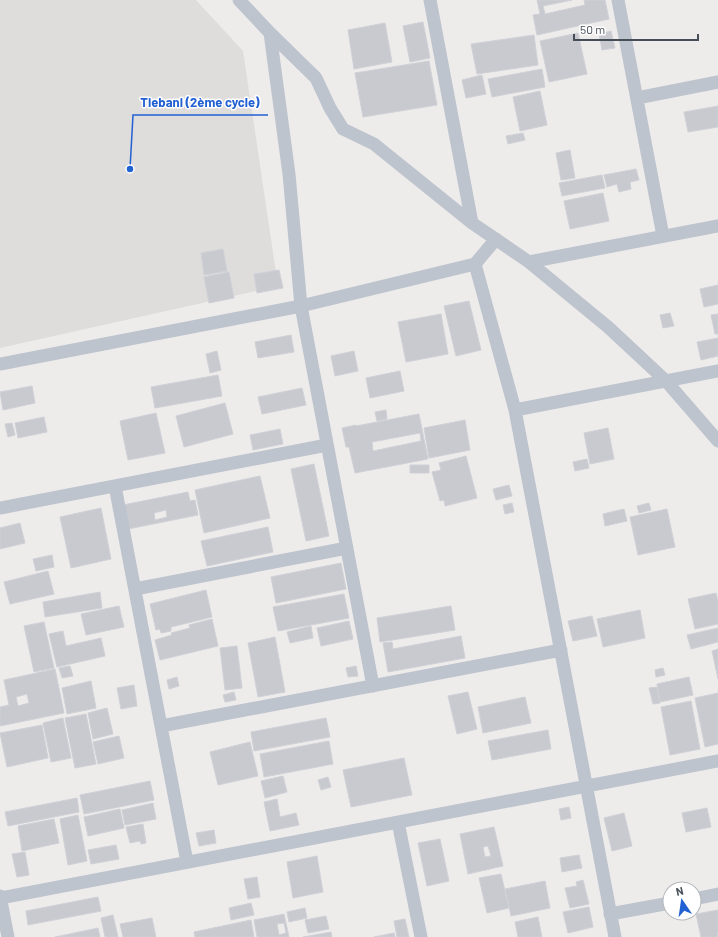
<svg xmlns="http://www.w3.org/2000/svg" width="718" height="937" viewBox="0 0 718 937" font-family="Barlow,sans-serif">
<rect width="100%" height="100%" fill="#eeebeb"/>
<path fill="#dfdcdc" d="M0,0H196L243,51L278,286L0,348Z"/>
<path fill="#c8cad0" stroke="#cfd1d7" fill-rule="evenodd" d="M537,0H572L543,6L545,14L585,5L584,0H605L609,19L537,35L533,15L540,14Z
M423,22L430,58L410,62L403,26Z
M385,23L392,62L354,69L348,30Z
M611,31L615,48L602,50L599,34Z
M578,33L587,74L549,82L540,41Z
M534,35L538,65L477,74L471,44Z
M429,61L437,105L363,117L355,73Z
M542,69L545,87L492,97L488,79Z
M482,75L486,94L466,98L462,80Z
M540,91L547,125L520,131L513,97Z
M718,106V127L688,132L684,112Z
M523,133L525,140L508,144L506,136Z
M570,150L575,178L561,180L556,153Z
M636,169L639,180L630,182L631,189L619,192L617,184L607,187L604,175Z
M602,175L605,188L562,196L559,183Z
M603,193L609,221L570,229L564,201Z
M223,249L227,271L204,275L201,253Z
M279,270L283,288L257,293L254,274Z
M229,272L234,298L209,303L204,277Z
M718,285V304L704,307L700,289Z
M469,301L481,350L456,356L444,306Z
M670,313L674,326L663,328L660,315Z
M441,314L448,354L406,362L398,322Z
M718,314V334H715L711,315Z
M291,335L294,352L258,358L255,342Z
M718,338V356L701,360L697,342Z
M217,351L221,370L210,373L206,354Z
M354,351L358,371L335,376L331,356Z
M400,371L404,391L370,398L366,378Z
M218,375L222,396L155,408L151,387Z
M32,386L35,403L3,410L0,392Z
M302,388L306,405L262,414L258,397Z
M225,403L233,434L184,447L176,416Z
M386,410L387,419L377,421L375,412Z
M156,413L165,453L128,460L120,421Z
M419,414L428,459L355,473L349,447H346L342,428L356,425V426ZM420,433L421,441L373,451L372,442Z
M44,417L47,432L18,438L15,423Z
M465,420L470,450L429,458L424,428Z
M12,423L15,435L8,437L5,424Z
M608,428L614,459L590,464L584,433Z
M280,429L283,444L253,450L250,435Z
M466,456L477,498L445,506L444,500L440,501L432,472L441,470L439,463Z
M587,459L589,468L575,471L573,462Z
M314,464L329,536L306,541L291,469Z
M410,465H429V473H410Z
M260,476L270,518L204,533L195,490Z
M509,485L512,496L496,500L493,489Z
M188,492L190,501L195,500L198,515L128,529L123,505ZM166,510L167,517L155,520L154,513Z
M512,503L514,512L505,514L503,505Z
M649,503L651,510L639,513L637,506Z
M101,508L111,559L71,568L60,517Z
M624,509L627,521L605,526L603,514Z
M667,509L675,547L638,555L630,517Z
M20,523L25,543L0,549V528Z
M268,527L273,552L207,566L201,541Z
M52,555L54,567L36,571L33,559Z
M341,563L346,589L276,603L271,577Z
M48,571L54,594L10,604L4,582Z
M206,590L212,617L171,627V631L161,633L160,629L156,630L150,604Z
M100,592L102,608L45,617L43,602Z
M716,593L718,601V624L695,629L688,599Z
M344,594L349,618L278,631L273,607Z
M119,606L124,627L86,635L81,614Z
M451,606L455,630L380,642L377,618Z
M640,610L645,638L603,647L597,619Z
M592,616L597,636L573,641L568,621Z
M212,619L218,646L160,660L155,640L172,635L171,633L190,628L189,625Z
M349,621L353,639L321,646L317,628Z
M44,622L54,668L34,672L24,626Z
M311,626L313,638L290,643L287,632Z
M718,628V642L691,649L687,635Z
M63,631L66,646L101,638L105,656L57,667L49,634Z
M461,636L465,658L388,672L383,643L392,642L393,649Z
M275,637L285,692L258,697L248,643Z
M237,646L242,688L225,690L220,648Z
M718,649V679L712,651Z
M70,666L73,676L62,678L59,668Z
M356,666L358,676L348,677L346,668Z
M663,668L665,675L656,677L655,670Z
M55,669L64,713L0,726V707L9,705L4,680ZM27,694L29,703L18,706L16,697Z
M177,677L179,686L169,689L167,680Z
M689,677L693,695L660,702L657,684Z
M91,681L96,708L67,714L62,688Z
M134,685L137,706L121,709L117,688Z
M657,687L660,703L653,704L649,688Z
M234,692L236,700L225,702L223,695Z
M468,692L477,729L457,734L448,696Z
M718,693V744L705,747L695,698Z
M525,697L531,723L483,733L478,707Z
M691,701L700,749L670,755L661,707Z
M107,708L113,734L93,739L88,713Z
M86,714L96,764L75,768L65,718Z
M63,718L71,758L51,762L43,723Z
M326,718L330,737L254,751L251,732Z
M42,725L48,758L7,767L0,733Z
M548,730L551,749L492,760L488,741Z
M119,736L124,758L98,764L93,742Z
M329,741L333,764L264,777L260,754Z
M250,742L258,776L218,785L210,752Z
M404,758L412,795L351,807L343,770Z
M283,776L287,792L265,798L261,781Z
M328,777L331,787L321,790L318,780Z
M150,781L154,800L84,814L80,795Z
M77,798L79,812L8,826L5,812Z
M277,799L280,817L296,813L299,825L270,831L264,802Z
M153,803L156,819L125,825L122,810Z
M569,807L571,818L561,820L559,809Z
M707,808L711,827L686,832L682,813Z
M120,809L124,828L88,836L84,817Z
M624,813L632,846L612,851L604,818Z
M78,815L87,861L68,865L60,819Z
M54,819L59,843L22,851L18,826Z
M143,824L146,843L141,844L140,841L130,843L126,827Z
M494,827L503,866L468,874L460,834ZM488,846L491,856L485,857L483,847Z
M214,830L216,843L199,846L196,833Z
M440,839L449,881L427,886L418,843Z
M116,845L119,859L91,864L88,850Z
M25,852L29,875L17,877L12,854Z
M579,855L582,868L562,872L560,858Z
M317,856L323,892L293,898L287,862Z
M501,874L509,908L487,913L479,878Z
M257,877L260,897L248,899L244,879Z
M583,880L589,904L570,908L565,888L577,886L576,882Z
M545,881L550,908L511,916L505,889Z
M98,897L101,911L28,925L26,911Z
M251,903L254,915L231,920L229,908Z
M589,907L593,927L568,933L563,912Z
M305,908L307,918L289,922L287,912Z
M718,910V932L717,933L718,937H701L696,914Z
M284,914L289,937H257L254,920ZM284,923L286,933L279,935L277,924Z
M113,915L118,937H105L101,918Z
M326,916L329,929L308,933L305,920Z
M538,917L542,937H518L515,922Z
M152,918L156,937H123L120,924Z
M405,919L409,937H397L394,921Z
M251,920L254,937H195L194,932Z
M98,928L100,937H55Z
M331,932L332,937H303Z
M394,933L395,937H374Z"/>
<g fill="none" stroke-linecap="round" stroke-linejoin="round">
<path stroke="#bdc4cd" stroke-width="13" d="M239,0L270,33L316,78L330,108L343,129L374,144L472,223L529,262L608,327L666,381L718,441
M430,0L472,223
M618,0L663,236
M270,33L289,174L301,306L373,686
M637,98L718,82
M529,262L718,226
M475,264L515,410L615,937
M0,364L301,306L475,264L496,239
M515,410L718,371
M115,486L187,862
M0,508L327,445
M135,589L347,548
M161,726L561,650
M398,822L421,937
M0,896L8,937
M0,898L718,761
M694,899L718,894
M610,914L670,903"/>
</g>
<path fill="none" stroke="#2261d2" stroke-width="1.5" d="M130 169L133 115H268"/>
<circle fill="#2261d2" stroke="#fff" stroke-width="1.5" cx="130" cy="169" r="4"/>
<g font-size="13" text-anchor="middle" font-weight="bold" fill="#2261d2" stroke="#fff" stroke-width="3" stroke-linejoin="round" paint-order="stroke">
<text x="200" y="107">Tiebani (2ème cycle)</text>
</g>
<g transform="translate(682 901) rotate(347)"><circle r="19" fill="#ffffff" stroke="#b5b8bc"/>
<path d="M0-3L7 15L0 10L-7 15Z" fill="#2261d2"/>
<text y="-6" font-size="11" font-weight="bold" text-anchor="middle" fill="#454d57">N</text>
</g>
<path d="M574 34v6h124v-6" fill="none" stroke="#454d57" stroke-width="2"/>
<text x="580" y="34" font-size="12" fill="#454d57" stroke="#ffffff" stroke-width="3" paint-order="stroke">50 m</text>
</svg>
